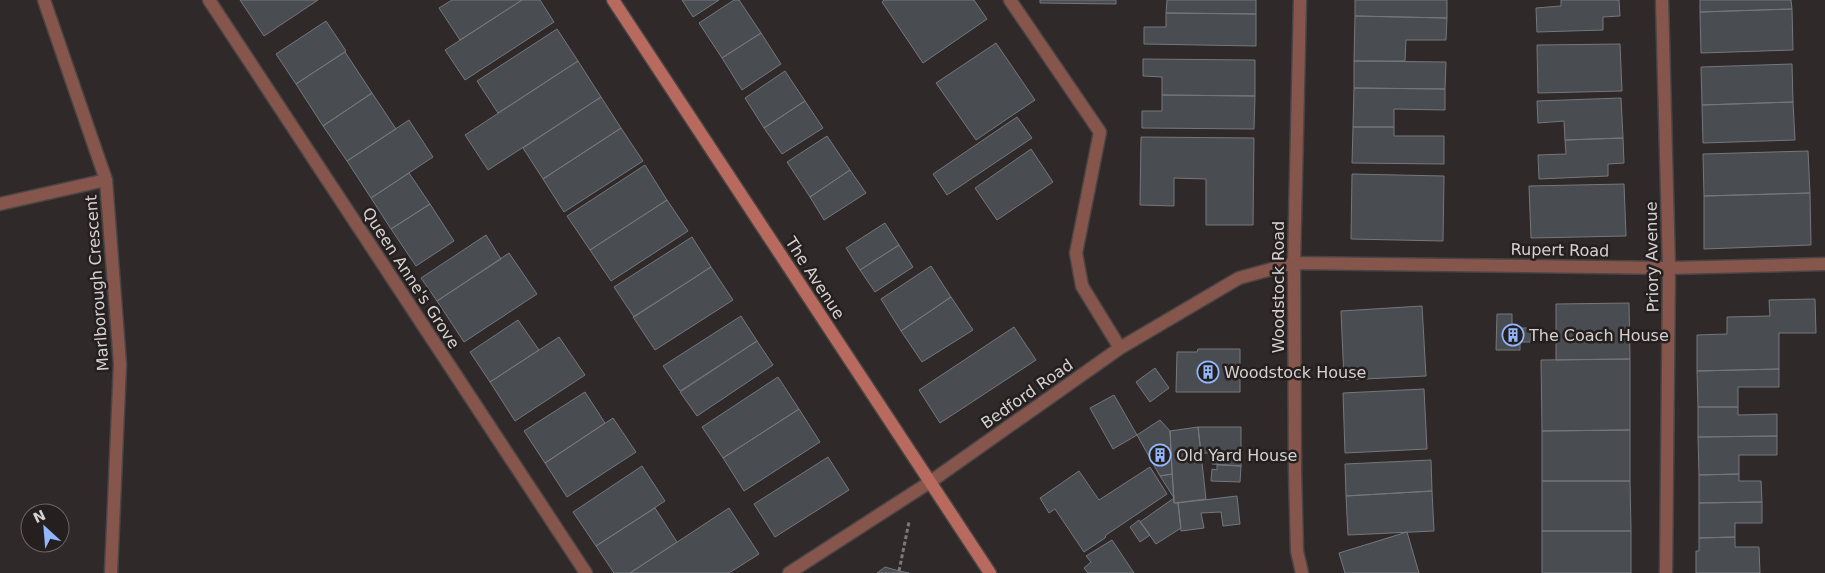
<svg xmlns="http://www.w3.org/2000/svg" width="1825" height="573" viewBox="0 0 1825 573" font-family="'DejaVu Sans',sans-serif">
<rect width="100%" height="100%" fill="#2f2a29"/>
<path fill="#494c50" stroke="#75777c" d="M240,0H318L264,36Z
M452,0H522L460,40L439,8Z
M522,0H540L554,22L465,80L445,50Z
M682,0H719L693,17Z
M734,0H739L761,33L722,58L699,23Z
M884,0H974L987,19L923,63L882,2Z
M1040,0H1116V4L1040,3Z
M1167,0H1256V14L1166,13Z
M1355,0H1447V18L1355,16Z
M1561,0H1619L1620,16L1603,17V30L1537,32L1536,8L1561,6Z
M1700,0H1791L1792,9L1700,12Z
M1792,9L1793,50L1701,53L1700,12Z
M1166,13L1256,14V46L1144,44V27H1166Z
M1355,16L1447,18L1446,40H1406L1405,61H1354Z
M326,21L346,51L296,84L276,54Z
M557,29L578,61L498,113L477,81Z
M761,33L781,64L742,90L722,58Z
M996,43L1035,100L976,140L936,83Z
M1620,44L1622,91L1538,93L1537,45Z
M345,52L372,93L323,126L296,84Z
M1143,59L1255,60V96L1162,95V77L1143,76Z
M578,61L601,97L488,170L465,135Z
M1354,61L1446,62L1445,89L1354,88Z
M1792,64L1793,102L1702,105L1701,67Z
M785,71L805,101L764,128L745,98Z
M1354,88L1445,89V110L1394,109V127H1353Z
M372,93L396,129L347,161L323,126Z
M1162,95L1255,96L1254,129L1142,128V111H1162Z
M601,97L621,128L543,179L523,148Z
M1621,98L1623,138L1565,140L1564,121L1538,123L1537,101Z
M805,101L823,128L782,154L764,128Z
M1793,102L1795,140L1703,143L1702,105Z
M1017,117L1032,138L947,195L933,174Z
M409,120L433,157L371,198L347,161Z
M1353,127H1394V136H1444V164L1352,163Z
M621,128L643,161L564,212L543,179Z
M827,136L850,170L810,197L787,162Z
M1141,137L1254,138L1253,225H1206V179L1174,178V206L1140,205Z
M1623,138L1624,163L1608,164V176L1539,179L1538,155L1566,154L1565,140Z
M1031,149L1053,182L997,220L975,188Z
M1808,151L1810,193L1704,196L1703,154Z
M645,165L667,200L590,250L567,216Z
M850,170L866,193L824,220L810,197Z
M409,173L430,204L391,229L371,198Z
M1352,174L1444,176L1443,241L1351,239Z
M1624,184L1626,236L1531,238L1529,186Z
M1810,193L1811,245L1704,249V196Z
M667,200L688,231L611,281L590,250Z
M430,204L454,241L416,266L391,229Z
M885,223L899,245L860,270L846,248Z
M486,235L501,259L437,301L421,278Z
M692,237L711,267L634,317L614,287Z
M899,245L913,267L875,292L860,270Z
M509,253L537,294L464,342L437,301Z
M931,266L951,297L901,331L881,299Z
M711,267L733,300L655,350L633,317Z
M951,297L973,330L922,362L901,331Z
M1815,299L1816,333H1779V369L1697,371V335L1727,334V317L1770,316L1769,300Z
M1629,303L1630,359L1556,360V304Z
M1422,306L1426,376L1344,380L1341,311Z
M1497,314H1512V328H1531L1530,342H1520V350H1496Z
M741,316L757,341L680,391L663,366Z
M518,320L539,350L490,382L470,352Z
M1014,327L1036,360L940,423L919,390Z
M559,337L585,375L515,421L490,382Z
M757,341L773,365L697,416L680,392Z
M1198,349H1240V392H1176L1177,352H1197Z
M1630,359V430L1542,431L1541,360Z
M1155,368L1169,388L1150,402L1136,382Z
M1779,369V387H1738V407H1698L1697,371Z
M778,377L799,409L723,458L702,427Z
M1424,389L1427,449L1345,453L1343,393Z
M585,392L605,423L545,463L524,431Z
M1114,395L1137,435L1113,449L1090,408Z
M1698,407H1738V415L1777,414V436L1698,437Z
M799,409L820,442L744,491L723,458Z
M613,418L636,452L567,497L545,463Z
M1160,420L1170,431L1172,474L1160,476L1137,435Z
M1198,427L1206,499L1174,503L1170,431Z
M1198,427H1241V466L1212,464V453H1201Z
M1630,430V481H1542V431Z
M1777,436V455H1739V474L1699,475L1698,437Z
M828,457L849,490L775,537L754,504Z
M1431,460L1432,491L1346,496L1345,464Z
M1217,465L1241,466L1240,482L1211,481L1212,469L1217,470Z
M642,466L665,501L596,546L573,512Z
M1150,467L1167,494L1106,535L1105,538L1084,552L1055,509L1049,513L1040,498L1079,471L1099,500Z
M1172,474L1174,498L1160,476Z
M1739,474V481H1761L1762,502L1699,503V475Z
M1542,481H1630L1631,531H1542Z
M1432,491L1434,531L1348,535L1346,496Z
M1237,496L1240,524L1223,526L1221,512L1201,513L1204,528L1181,531L1178,503Z
M1174,498V503H1178L1181,528L1156,544L1140,522Z
M1762,502V523H1735V537L1699,538V503Z
M655,508L677,542L630,573H614L596,546Z
M729,508L759,554L729,573H630Z
M1139,520L1150,535L1140,542L1130,527Z
M1542,531H1631V573H1542Z
M1407,532L1419,573H1345L1339,553Z
M1735,537V547H1759L1760,573H1696V551H1699V538Z
M1112,540L1134,573H1088L1084,568L1091,562L1086,556Z
M885,567L899,571L909,573H877Z"/>
<g fill="none" stroke-linecap="round" stroke-linejoin="round">
<g stroke="#4a4544" stroke-width="15">
<path id="lane" d="M0,204L106,180"/>
</g>
<g stroke="#4a4544" stroke-width="15">
<path id="street" d="M44,0L106,180L120,364L111,573
M209,0L586,573
M1010,0L1100,132L1076,253L1082,286L1120,348
M1300,0L1294,263L1295,471L1297,551L1302,573
M1662,0L1669,268L1666,573
M789,573L930,482L1120,348L1239,278L1294,263L1669,268L1825,264"/>
</g>
<g stroke="#4a4544" stroke-width="15">
<path id="secondary" d="M613,0L990,573"/>
</g>
<path stroke="#7d7878" stroke-width="3" stroke-dasharray="4 2.5" stroke-linecap="butt" d="M899,571L909,522"/>
<use href="#lane" stroke="#86554c" stroke-width="12"/>
<use href="#street" stroke="#86554c" stroke-width="12"/>
<use href="#secondary" stroke="#b86a5e" stroke-width="12"/>
</g>
<defs>
<g id="building-ring" transform="scale(1.125)"><circle r="9.5" fill="#25201f" stroke="#92b7fd" stroke-width="1.5"/><path d="M-4-6H4V6H1V3H-1V6H-4ZM-2.5-4.3h1.7v1.8h-1.7ZM.8-4.3h1.7v1.8H.8ZM-2.5-1h1.7V.8h-1.7ZM.8-1h1.7V.8H.8Z" fill="#92b7fd"/></g>
</defs>
<g fill-rule="evenodd">
<use href="#building-ring" x="1513" y="335"/>
<use href="#building-ring" x="1208" y="372"/>
<use href="#building-ring" x="1160" y="455"/>
</g>
<g text-anchor="middle" dominant-baseline="central" stroke-width="5" stroke-linejoin="round" paint-order="stroke">
<g font-size="16" fill="#d6d2d2" stroke="#25201f">
<text transform="translate(1560 250) rotate(1)">Rupert Road</text>
<text transform="translate(1652 257) rotate(-91)">Priory Avenue</text>
<text transform="translate(411 278) rotate(57)">Queen Anne's Grove</text>
<text transform="translate(815 278) rotate(57)">The Avenue</text>
<text transform="translate(97 283) rotate(-94)">Marlborough Crescent</text>
<text transform="translate(1278 287) rotate(-90)">Woodstock Road</text>
<text transform="translate(1027 394) rotate(-35)">Bedford Road</text>
</g>
<g font-size="16" fill="#d6d2d2" stroke="#25201f" text-anchor="start">
<text x="1529" y="335">The Coach House</text>
<text x="1224" y="372">Woodstock House</text>
<text x="1176" y="455">Old Yard House</text>
</g>
</g>
<g transform="translate(45 528) rotate(334)"><circle r="24" fill="#25201f" stroke="#6c6767"/>
<path d="M0-4L9 19L0 12L-9 19Z" fill="#92b7fd"/>
<text y="-8" font-size="14" font-weight="bold" text-anchor="middle" fill="#d6d2d2">N</text>
</g>
</svg>
